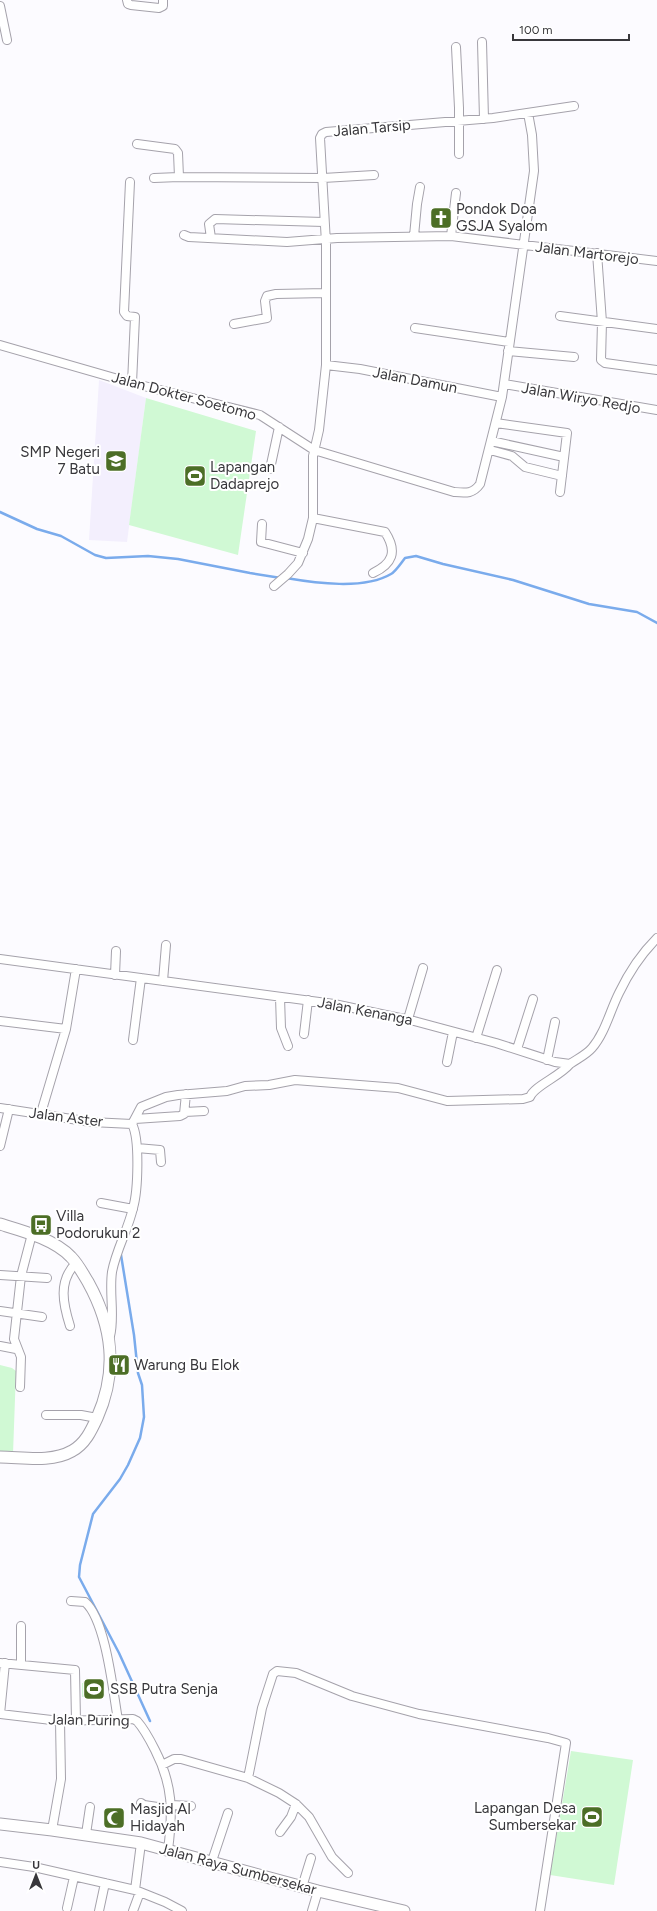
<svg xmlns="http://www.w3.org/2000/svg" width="657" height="1911" viewBox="0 0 657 1911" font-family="Figtree,sans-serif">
<rect width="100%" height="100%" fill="#fcfbff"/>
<path fill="#f3effd" d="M99,380L146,398L127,542L89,540Z"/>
<path fill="#d0f9d4" d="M146,398L256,431L238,555L129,525Z
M0,1365L12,1368L16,1371L13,1454H0Z
M82,1683H105V1695L82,1697Z
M571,1751L633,1760L614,1885L550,1875Z"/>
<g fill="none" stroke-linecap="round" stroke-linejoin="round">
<path stroke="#7aabec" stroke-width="2.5" d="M0,512L37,529L61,536L95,555L106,558L148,556L178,559L250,573L281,578
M286,578C315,583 364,590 391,574C396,571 401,563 405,558L416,556L443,564L513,580L589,604L637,612L657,623
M121,1255L134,1335L138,1373L142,1385L144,1417L140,1438L128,1465L120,1479L93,1514L80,1565L79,1577L119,1653L150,1721"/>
<g stroke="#a5a2ab" stroke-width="10">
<path id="minor" d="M127,0L128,4L131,5L159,8L163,6V0
M0,6L7,40
M482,42L484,119
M456,47L459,108V154
M137,144L175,149L178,153L179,177L323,178L374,175
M154,178L179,177
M130,182L124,312L127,316L135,317L132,383
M184,235L189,237L287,242L337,238L451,236L657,261
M414,236L417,204L420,187
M451,236L456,193
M211,238L209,224L215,219L324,222
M597,253L602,322L601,360L605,363L657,370
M560,316L657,329
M234,324L267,318L265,301L267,296L276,294L326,293
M415,328L509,342
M0,345L132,383L260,415L314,450L454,492C466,493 473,494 480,484L502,397L534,171L532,135L528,113
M508,351L574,357
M326,365L360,369L502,397
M504,384L657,410
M496,423L567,433L560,492
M491,441L564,457
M490,450L512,456L525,467L562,476
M270,469L279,427
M313,518L385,532C398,552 392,564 373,573
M262,524L261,542L303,553
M274,586L288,574L298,563L308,539L313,518V456L319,430L326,365V243L320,138L322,134L326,132L493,118L574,106
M0,959L334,1004L414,1021L496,1043L555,1062L570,1064C577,1059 586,1055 592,1048C605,1033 610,1011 619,993C628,974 642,953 657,938
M115,975L116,951
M163,981L166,945
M280,997L281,1028L288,1046
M408,1019L423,968
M0,1021L66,1029
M304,1034L308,1000
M476,1038L497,970
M133,1040L141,978
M517,1049L533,999
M547,1060L555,1022
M447,1062L453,1032
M0,1108L91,1122L132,1124
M185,1112L204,1111
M41,1113L66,1029L76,969
M135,1119L180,1116L184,1114L186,1094
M132,1124L141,1107L166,1097L178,1095L227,1091L245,1086L269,1085L295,1080L398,1088L447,1101L523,1099L530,1097C534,1086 559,1077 570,1064
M0,1146L9,1109
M137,1148L160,1150L161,1162
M101,1203L133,1209
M0,1275L47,1278
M0,1311L42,1317
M70,1326C63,1304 58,1281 76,1263
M110,1336C115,1317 109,1293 112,1272C116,1250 128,1230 133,1208C138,1191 140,1139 132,1124
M0,1346L16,1349
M20,1387L21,1357L14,1339L21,1276L32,1234
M46,1415H81L97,1418
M71,1601L85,1602C106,1620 113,1692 118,1720
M21,1626V1665
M0,1663L75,1670L76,1721
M0,1714L60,1721L133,1719L137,1721C145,1730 150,1740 155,1750C173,1785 173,1812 168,1850
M0,1714L5,1663
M162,1765L174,1759H181L248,1778L279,1793L296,1804L309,1817L332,1857L348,1873
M248,1778L262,1708L273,1674L277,1671L296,1673L352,1696L419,1714L548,1738L566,1743L540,1911
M141,1803L144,1805L171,1809
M171,1805L191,1806
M52,1830L61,1779L60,1721
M280,1832L291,1817L296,1804
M86,1834L90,1807
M212,1861L228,1813
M0,1862L34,1867L135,1890L165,1902L182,1911
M302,1887L311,1858
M135,1890L141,1843
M67,1908L74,1877
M99,1911L105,1883
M133,1911L140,1892
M312,1911L318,1891"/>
</g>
<g stroke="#a5a2ab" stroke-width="13">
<path id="secondary" d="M0,1224C23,1231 54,1239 71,1257C78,1264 83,1274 88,1282C113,1327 118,1371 97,1418C91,1431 85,1444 72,1451C51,1463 22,1457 0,1457
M0,1824L52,1830L141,1843L318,1891L404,1911"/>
</g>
<use href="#minor" stroke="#fff" stroke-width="8"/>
<use href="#secondary" stroke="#fff" stroke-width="11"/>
</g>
<defs>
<g id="church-square" transform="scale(1.15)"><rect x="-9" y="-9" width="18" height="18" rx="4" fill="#4c6e26" stroke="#fff"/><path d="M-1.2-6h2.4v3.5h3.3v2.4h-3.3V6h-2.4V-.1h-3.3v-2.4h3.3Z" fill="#fff"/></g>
<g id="school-square" transform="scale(1.15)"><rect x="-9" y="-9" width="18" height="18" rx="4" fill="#4c6e26" stroke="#fff"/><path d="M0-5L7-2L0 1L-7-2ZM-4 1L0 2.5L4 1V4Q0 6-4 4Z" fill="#fff"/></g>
<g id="stadium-square" transform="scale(1.15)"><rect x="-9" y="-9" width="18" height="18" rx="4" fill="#4c6e26" stroke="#fff"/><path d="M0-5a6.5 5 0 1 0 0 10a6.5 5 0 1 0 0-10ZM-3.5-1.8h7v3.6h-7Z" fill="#fff"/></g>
<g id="bus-square" transform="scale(1.15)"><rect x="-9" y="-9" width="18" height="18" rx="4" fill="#4c6e26" stroke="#fff"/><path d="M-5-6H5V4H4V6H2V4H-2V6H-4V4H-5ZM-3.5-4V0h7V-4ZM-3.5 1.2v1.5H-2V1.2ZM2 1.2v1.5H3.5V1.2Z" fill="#fff"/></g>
<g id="restaurant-square" transform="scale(1.15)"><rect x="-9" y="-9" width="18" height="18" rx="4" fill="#4c6e26" stroke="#fff"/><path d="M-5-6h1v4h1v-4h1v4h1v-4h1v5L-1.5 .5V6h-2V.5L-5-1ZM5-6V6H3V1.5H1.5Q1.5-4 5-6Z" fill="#fff"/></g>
<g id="mosque-square" transform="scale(1.15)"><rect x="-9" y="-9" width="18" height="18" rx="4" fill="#4c6e26" stroke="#fff"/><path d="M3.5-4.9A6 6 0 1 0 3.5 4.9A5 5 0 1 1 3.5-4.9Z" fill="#fff"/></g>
</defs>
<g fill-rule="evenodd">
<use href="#church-square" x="441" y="218"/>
<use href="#school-square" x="116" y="461"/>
<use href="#stadium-square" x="195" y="476"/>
<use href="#bus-square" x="41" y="1225"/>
<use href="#restaurant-square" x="119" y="1365"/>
<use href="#stadium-square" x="94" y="1689"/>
<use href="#stadium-square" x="592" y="1817"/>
<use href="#mosque-square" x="114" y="1818"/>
</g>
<g text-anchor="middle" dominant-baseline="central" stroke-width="4" stroke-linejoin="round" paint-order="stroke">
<g font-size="15" fill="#38373b" stroke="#fff">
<text transform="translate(372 128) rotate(-5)">Jalan Tarsip</text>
<text transform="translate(587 253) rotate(7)">Jalan Martorejo</text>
<text transform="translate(415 380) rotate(11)">Jalan Damun</text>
<text transform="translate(184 396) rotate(15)">Jalan Dokter Soetomo</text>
<text transform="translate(581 398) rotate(10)">Jalan Wiryo Redjo</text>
<text transform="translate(365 1011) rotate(11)">Jalan Kenanga</text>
<text transform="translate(66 1117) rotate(7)">Jalan Aster</text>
<text transform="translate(89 1720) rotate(1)">Jalan Puring</text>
<text transform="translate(238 1869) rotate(15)">Jalan Raya Sumbersekar</text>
</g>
<g font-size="15" fill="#38373b" stroke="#fff" text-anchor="start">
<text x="456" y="209">Pondok Doa<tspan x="456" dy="17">GSJA Syalom</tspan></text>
<text x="100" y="452" text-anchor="end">SMP Negeri<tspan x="100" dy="17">7 Batu</tspan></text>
<text x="210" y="467">Lapangan<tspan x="210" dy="17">Dadaprejo</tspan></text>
<text x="56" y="1216">Villa<tspan x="56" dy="17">Podorukun 2</tspan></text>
<text x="134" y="1365">Warung Bu Elok</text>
<text x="110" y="1689">SSB Putra Senja</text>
<text x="576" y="1808" text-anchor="end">Lapangan Desa<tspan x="576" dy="17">Sumbersekar</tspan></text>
<text x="130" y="1809">Masjid Al<tspan x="130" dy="17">Hidayah</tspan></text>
</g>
</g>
<g transform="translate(36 1875)" stroke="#ffffff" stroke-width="3" paint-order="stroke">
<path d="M0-3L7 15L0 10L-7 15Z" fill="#38373b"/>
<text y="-6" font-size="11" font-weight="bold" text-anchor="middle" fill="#38373b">U</text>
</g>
<path d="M513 34v6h116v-6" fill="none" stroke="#38373b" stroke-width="2"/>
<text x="519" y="34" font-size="12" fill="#38373b" stroke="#ffffff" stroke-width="3" paint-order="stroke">100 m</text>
</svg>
